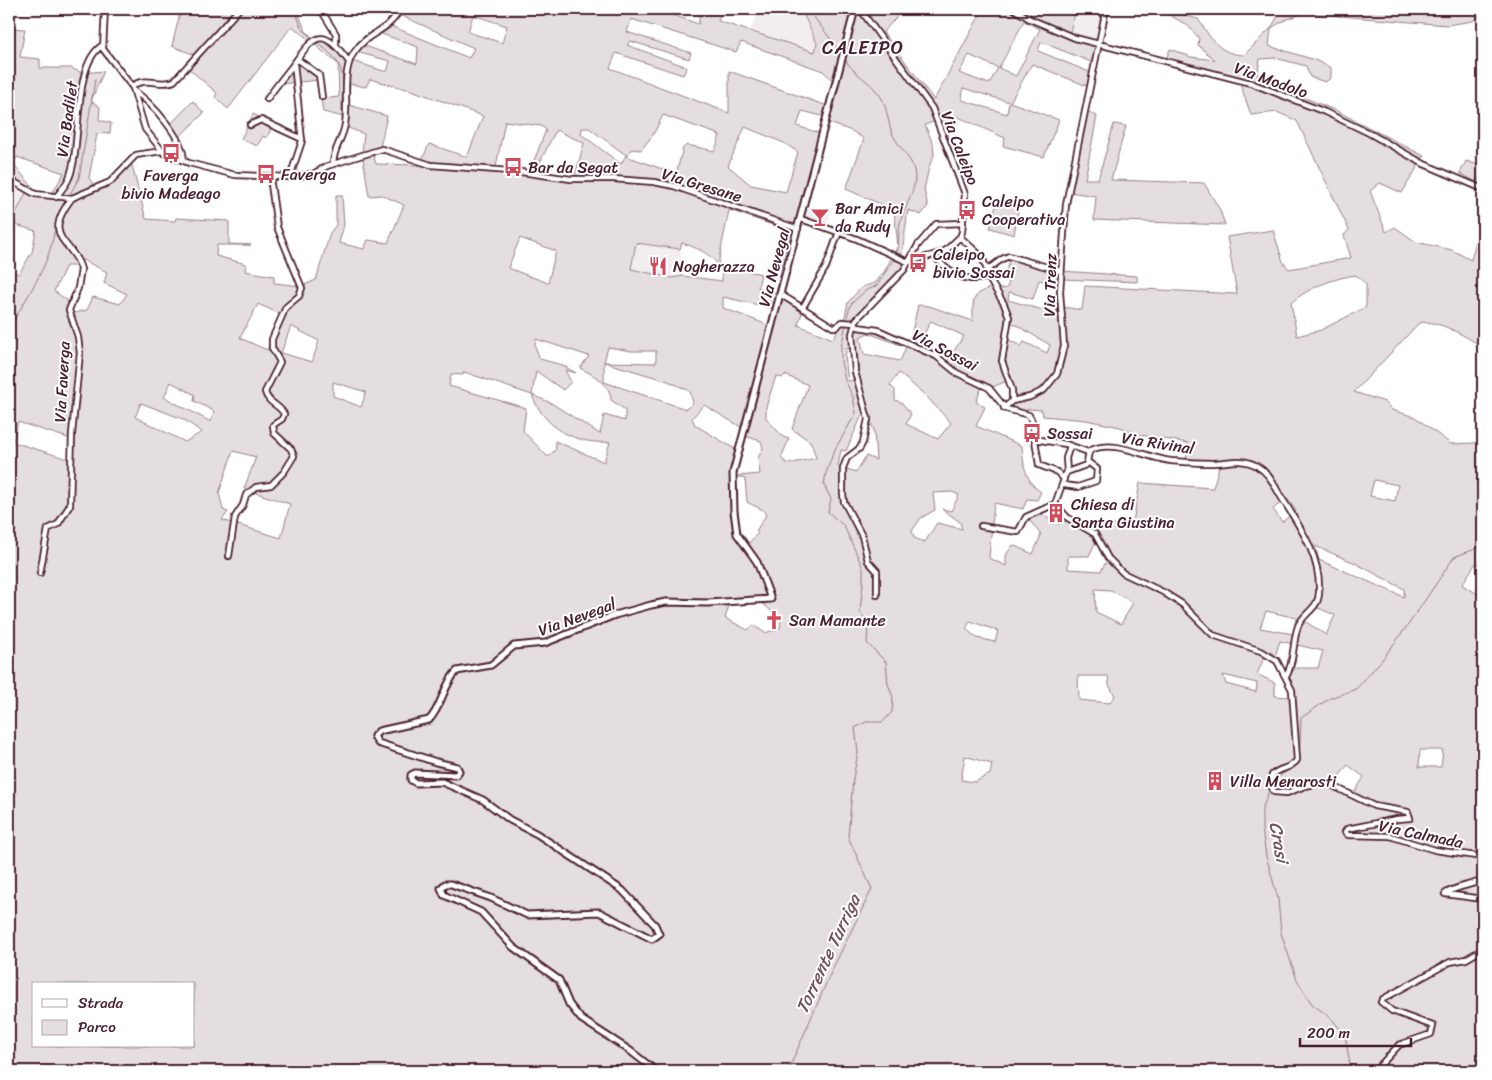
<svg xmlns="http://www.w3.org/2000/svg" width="1492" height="1080" viewBox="0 0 1492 1080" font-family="Sriracha,sans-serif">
<rect width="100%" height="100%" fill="#fff"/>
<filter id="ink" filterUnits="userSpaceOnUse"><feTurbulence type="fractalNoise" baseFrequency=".02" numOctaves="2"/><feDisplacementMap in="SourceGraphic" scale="10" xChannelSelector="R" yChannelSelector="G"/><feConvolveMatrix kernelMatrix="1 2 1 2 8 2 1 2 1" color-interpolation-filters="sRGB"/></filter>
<g filter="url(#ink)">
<path fill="#f2eeef" d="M760,9H801L817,43L815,52L750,31Z
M1076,9H1085L1105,16L1100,44L1070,32Z
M9,178L28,189L15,215L9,212Z
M806,206L830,215L826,229L802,221Z
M636,243L680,249L683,276L672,278L631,269Z"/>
<path fill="#e5dee0" stroke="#987e86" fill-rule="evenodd" d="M181,9H297L305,30L314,39L331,43L352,61L387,72L390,61L356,52L362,45L417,64L418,47L379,33L391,26L469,58L474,48L386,9H417L433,14L436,9H656L698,24L700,16L680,9H723L718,21L815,52L817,43L801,9H904L883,32L934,100L983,9H1076L1070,32L1100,44L1096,64L1041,42L1038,51L1094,74L1092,88L1032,64L1010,102L1059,120L1044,157L1003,146L1005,138L956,116L946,140L938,120L925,125L933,144L934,155L929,167L924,190L928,206L921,215L908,210L902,254L899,259L908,264L857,318L858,329L876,331L909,345L918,305L929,306L973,321C973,300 970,295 993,287L995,290L1007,288L1010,277L1005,274L1009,261L1007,260L1011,254L1061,271L1137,276V282L1061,279L1059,283L1039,280L1033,299L1009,292L1008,300L1057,314L1056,306L1082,310L1085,286L1237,294L1227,237L1273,230L1283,262L1289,269L1351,258L1344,235L1349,230L1297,121L1277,112L1251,115L1240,83L1164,64L1170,49L1191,57L1215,60L1198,45L1199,38L1187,25L1159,9C1171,9 1185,16 1198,19C1211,38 1218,54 1244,55L1271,28L1282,9H1483V14L1473,21L1447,25L1304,13L1287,19L1271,28L1269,46L1315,60L1331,68V78L1325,82L1310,77L1306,66L1275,58L1260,59L1257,78L1337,111L1424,156L1402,193L1380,183L1370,191L1386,232L1395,227L1416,242L1452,250L1471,260L1479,230L1483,232V347C1468,338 1437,318 1419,323L1354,392L1385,402L1392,410L1415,417L1451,444L1474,443L1483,439V564H1475L1462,585L1483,597V1071H9V270L19,274L32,252L36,231L16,225L9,229V212L15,215L28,189L9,178V28L25,29L20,57L40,59V68H71L82,73L104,71L91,101L100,107L99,120L111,123L110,133L97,134L89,178L95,187L109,182L130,158L146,219L175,221L176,218L229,221V244L251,245H217L216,256L246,264L245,271L274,276V283L302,286L316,280L330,233L336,225V195H342L344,225L339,243L364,249L368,240L388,243L404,205L382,195L369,196L362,152L364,134L343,126L344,117L323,112L321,99L339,97L338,64L292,26L228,109L215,97L217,93L188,68L197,56L172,46ZM473,15L507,26L502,43L468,32ZM631,19L736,52L741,42L823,71L839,87L833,108L729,71V113L610,68L616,53L683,75L687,67L627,45L630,41L689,59L691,53L627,32ZM1024,21L1040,29L1016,76L999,68ZM969,55L998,68L989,84L959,73ZM370,79L414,91L483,116L467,157L429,144L420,165L376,164L372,150L380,147L387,116L349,105L350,84L366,87ZM963,88L1009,102L1007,114L962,100ZM802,111L830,118L829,123L852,131L864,139L846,189L894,210L898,246L884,272L875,283L862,287L848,302L845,316L833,339L798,325L803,310L781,298L825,135L797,126ZM663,115L720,135L715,151L687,145L683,148L676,174L626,156L632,149L641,150L653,135ZM505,121L541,126L546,130L530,171L496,167ZM745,127L784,143L798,152L786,192L751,185L728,166ZM582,128H589L626,155L621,164L581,134ZM556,130L584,143L574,179L535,172ZM17,157L64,173L51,195L38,193L13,164ZM729,210L790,231L776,293L758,287L761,274L718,264ZM520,238L556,251L548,283L508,268ZM636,243L680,249L682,243C701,249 723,259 722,281L683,276L672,278L631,269ZM83,260L107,272L104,283L127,294L120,304L93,297L87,310L74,313L67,308L68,301L54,291L66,266H77ZM1356,275L1366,284V307L1321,330L1297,336L1291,303C1307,288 1334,278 1356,275ZM723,297L772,308L768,325L723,308ZM258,304L282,315L267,350L240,338ZM931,321L964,336L945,364L916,348ZM1011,322L1050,345L1047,353L1024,342L1021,346L1007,339ZM291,326L319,341L312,362L281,353ZM868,333L906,347L900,361L864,354L860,337ZM536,339L589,356L580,368C594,376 610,382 611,400L625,410V421L604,415L600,434L551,403L532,395L536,371L563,390L571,382L565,370L576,373L562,365L540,359L535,346ZM608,347L631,351H656V363L604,362ZM847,348L857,351L860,380L848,381L845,356ZM604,362L668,381L690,391L693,403L686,409L604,382ZM464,372L532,395C544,428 576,445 610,442L604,462L555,441L556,449L548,457L523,431L526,408L449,386L451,374L463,375ZM899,373L926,396L951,423L938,439L906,424L911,414L902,403L895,400V390L890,385ZM785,375L808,385L792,429L811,442L816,458L788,464L781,458L789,439L783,437L766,418V407L776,376L782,378ZM1007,381L1011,403L1004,406L1025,412L1028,409L1042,410L1043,416L1086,420L1120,427L1140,435L1188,443L1186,461L1220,463L1213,488L1140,483L1132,527L1068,520L1057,524L1042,514L1028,518L1041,535L1033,554L1013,545L1006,555V566L989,558L994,503L1023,509L1027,499L1037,500L1041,492C1025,482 1023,463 1022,446L976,426L985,407L976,402L982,386L988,389ZM171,382L195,395L194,401L214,411L211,422L164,397ZM333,382L366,392L361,407L333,396ZM141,403L183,419L202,432L185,442L135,417ZM704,405L746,430L745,436L761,441L763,448L758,458L760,474L738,476L745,479L747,502L763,510L766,515L756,531L758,533L747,545C743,541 739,537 736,532C726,514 731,470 735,449L695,425L692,418ZM862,415L870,418L874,431L876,460L866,456L856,472L838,466L841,450L846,451ZM18,422L71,439V460L13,442ZM233,451L256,457L244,489L290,504L281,538L222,520L228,512L223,510L219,493ZM1374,480L1398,485L1395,501L1370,496ZM952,492L959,495L951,511L942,509L960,522L962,529L937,523L925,542L914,538L912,531L921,518L935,510L933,493ZM1287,498L1296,511L1282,522L1273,509ZM1096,541L1108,558L1101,571L1068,569V556H1089ZM1315,546L1355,563L1404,589V597L1319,560ZM1095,589L1111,590L1133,603L1121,624L1096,612ZM760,601L781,620L780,628L765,633L753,625L748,630L725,618L730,603ZM1313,606L1335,615L1326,635L1300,618ZM1266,611L1296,618L1293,634L1260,628ZM970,621L998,631L995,642L977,638L966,629ZM1280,641L1323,651L1318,668H1296L1286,677L1290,697L1275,696V683L1257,674L1266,654L1274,659ZM1223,675L1257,683L1256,692L1226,684ZM1078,676H1108L1109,685L1115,696L1109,703L1079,700ZM1443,750L1441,767H1419L1420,750ZM965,756L992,764L990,774L975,782L961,780ZM1348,765L1364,777L1353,795L1332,785ZM34,984H194V1046H34Z
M298,59L318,75L319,80L280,84Z
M193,101L204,113L178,138L168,127Z
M1087,112L1097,116L1085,179H1098L1114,124L1126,126L1111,180L1204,183L1220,210L1225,225L1094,220L1096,196L1069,192Z
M253,114L273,124L267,138L263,136L257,146L241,139Z
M1483,146V179L1474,181L1460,173L1466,161L1478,165Z
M998,199L1019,205L1014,235L990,228Z"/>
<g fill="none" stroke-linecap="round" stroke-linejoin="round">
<path stroke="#91787e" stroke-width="1" d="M295,9L301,27L312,39
M808,9L841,53
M316,42C349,65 342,75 342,112
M845,59C853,74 869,80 879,94C887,105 887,118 891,130C895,144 912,158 914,170C919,190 902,208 899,228C898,238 900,245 896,254
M69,196L79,178L95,80
M9,329C23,303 41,278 50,250C56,232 54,215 67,199
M1273,785L1281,775L1299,764L1301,718L1330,698L1356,689L1381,661L1411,621L1454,557L1483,546
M1270,788L1262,810V829L1266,856L1278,899L1281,933L1297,980L1312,1004L1331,1018L1345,1035L1351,1071
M788,1071L833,968L872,889L848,837L853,779L858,752L855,728L866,722H883L892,712L893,697L888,684L886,662L867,643L868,626L860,611L863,584V568L844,526L828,512L831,499L824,485L826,473L834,451L856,413L853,397L845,380L841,362V348L848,313L851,304L865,291L876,286L895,258"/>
<g stroke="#4a1f2b" stroke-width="8">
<path id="minor" d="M105,9L103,49L133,88L145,129L164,153L189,163L235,175L290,177L313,174L327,166L382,149L431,165L521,172L571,179H613L654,182L674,186L798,229
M305,9H323
M1014,9L1030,19L1075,38L1251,83L1325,112L1369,133L1424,164L1483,189
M321,10L336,34V45
M297,59L319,75L322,97
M132,86C146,76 160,87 174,81L239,9
M135,92C150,100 187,143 183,160
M267,99C275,88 284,76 293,65C315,34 323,26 349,62
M250,125L261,120L302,139
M333,164C333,149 343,139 345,124C349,101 340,69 356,50C369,31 389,32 400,9
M290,177L302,141L294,63
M9,179L35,194L72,198
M56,197C61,191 66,185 69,178C83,145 71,64 103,45
M801,219L857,239L908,262L944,252L960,237L962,232L965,194L932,108L860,9
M960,237L982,257L987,270
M934,255C946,272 966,284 988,277L987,270L1002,259L1009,256L1061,271
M988,277L1004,304L1009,317L1002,361L1012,390V401
M780,294L833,327H837L841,322L855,323
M803,307L826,267L839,232
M855,323L858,327L878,330L936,356L957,373L989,388L1006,409L1029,415L1032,421L1039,465L1057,472L1064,479L1055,504L1068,518L1095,534L1108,558L1123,573L1163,592L1182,604L1213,635L1261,651L1277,661L1292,690L1297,760C1290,770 1280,767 1272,775L1270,784L1274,792L1287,793L1305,786L1325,782L1374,806L1408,812L1410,818L1397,819L1347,829L1345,832L1348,835L1390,836L1435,850L1483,857
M1004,408L1012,401L1030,397L1044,390L1057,374L1064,346L1060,292L1066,204L1106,9
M1034,439L1066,444L1088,452
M1067,472L1066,458L1070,446
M1064,477L1067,472L1086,465C1089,460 1086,451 1093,449C1118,440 1146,458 1171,461C1184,462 1199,463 1212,463C1228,463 1242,457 1257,466C1269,473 1273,483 1280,495C1298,524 1321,555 1319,592C1319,609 1304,612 1298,626C1292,643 1295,661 1286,677
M1064,485L1078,487L1096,481L1097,469L1088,462
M981,526L1018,532L1026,517L1055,504
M229,556L235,517L243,505L246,495L256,487L271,485L284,472L294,456L291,449L274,433L273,425L282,419L284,414C279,404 268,404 265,392L280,362L272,348V339L286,307L299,296L302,288L277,227L270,177
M40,573L48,529L58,524L70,505L72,434L80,353L78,337L69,310L78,288L81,269C73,240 40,239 72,198L110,182L136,155L162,151
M877,595V571L868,561L862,536L844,502L843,494V468L847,458L860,448L863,442L868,419L855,372L852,334L856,320L904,270L918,245L936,224L963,223
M1483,880C1475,884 1448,889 1445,894L1483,899
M1375,1071L1399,1045L1431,1034L1433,1026L1392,1011L1381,1002L1383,999L1450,962L1466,959L1483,949"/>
</g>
<g stroke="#4a1f2b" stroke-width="9">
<path id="major" d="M656,1071L629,1050L581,1019L569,1004L559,980L513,947L481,912L444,895L441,888L445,884H451L491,898L527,915L599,912L652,939L659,934L655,925L622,890L537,834L510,820L483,800L442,782L416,783L411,780V775L415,773L456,775L459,771L457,767L436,762L378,743L374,736L379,731L429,720C442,707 443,685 457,671L491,665L514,646L545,643L615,615L651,605L666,602L708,603L771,599L757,562L737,534L734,511L733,473L855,9"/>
</g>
<use href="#minor" stroke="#fff" stroke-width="4.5"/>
<use href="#major" stroke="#fff" stroke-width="5"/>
</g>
</g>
<defs>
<g id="bus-bare" transform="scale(1.5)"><path d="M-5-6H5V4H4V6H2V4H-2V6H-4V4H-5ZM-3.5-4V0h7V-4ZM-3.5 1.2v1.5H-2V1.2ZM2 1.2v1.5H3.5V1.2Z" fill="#d1495b" stroke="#fff" stroke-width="2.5" paint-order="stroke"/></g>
<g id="bar-bare" transform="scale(1.5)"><path d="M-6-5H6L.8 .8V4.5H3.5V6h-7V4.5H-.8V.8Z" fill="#d1495b" stroke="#fff" stroke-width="2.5" paint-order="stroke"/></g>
<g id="restaurant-bare" transform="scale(1.5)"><path d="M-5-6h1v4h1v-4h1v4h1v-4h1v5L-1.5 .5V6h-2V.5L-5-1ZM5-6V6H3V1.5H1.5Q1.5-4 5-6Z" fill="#d1495b" stroke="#fff" stroke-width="2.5" paint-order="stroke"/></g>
<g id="building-bare" transform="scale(1.5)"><path d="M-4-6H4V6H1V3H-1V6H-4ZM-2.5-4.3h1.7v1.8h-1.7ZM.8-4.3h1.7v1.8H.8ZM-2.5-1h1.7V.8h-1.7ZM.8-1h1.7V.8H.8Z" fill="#d1495b" stroke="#fff" stroke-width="2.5" paint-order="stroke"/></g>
<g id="church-bare" transform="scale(1.5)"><path d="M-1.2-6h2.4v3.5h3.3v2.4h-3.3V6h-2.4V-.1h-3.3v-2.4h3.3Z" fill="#d1495b" stroke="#fff" stroke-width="2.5" paint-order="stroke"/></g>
</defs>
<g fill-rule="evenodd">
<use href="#bus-bare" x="171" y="153"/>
<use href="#bus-bare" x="513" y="167"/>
<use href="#bus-bare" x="266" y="174"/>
<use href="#bus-bare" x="967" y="210"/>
<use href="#bar-bare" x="820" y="217"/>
<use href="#bus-bare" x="918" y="263"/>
<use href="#restaurant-bare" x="658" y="266"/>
<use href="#bus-bare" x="1032" y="433"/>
<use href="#building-bare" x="1056" y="513"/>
<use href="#church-bare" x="774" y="620"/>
<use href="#building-bare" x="1215" y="781"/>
</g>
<g text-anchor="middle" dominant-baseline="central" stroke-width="4" stroke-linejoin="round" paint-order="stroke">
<g font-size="16" fill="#4a1f2b" stroke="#fff">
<text transform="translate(1271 80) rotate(20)">Via Modolo</text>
<text transform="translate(67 119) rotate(-82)">Via Badilet</text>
<text transform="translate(960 148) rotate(69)">Via Caleipo</text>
<text transform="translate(702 185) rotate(17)">Via Gresane</text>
<text transform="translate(774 267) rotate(-75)">Via Nevegal</text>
<text transform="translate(1050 285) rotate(-88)">Via Trenz</text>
<text transform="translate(945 350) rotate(28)">Via Sossai</text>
<text transform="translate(62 382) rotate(-87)">Via Faverga</text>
<text transform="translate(1158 443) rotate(9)">Via Rivinal</text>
<text transform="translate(577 617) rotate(-20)">Via Nevegal</text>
<text transform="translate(1421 834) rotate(12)">Via Calmada</text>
</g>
<g font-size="16" fill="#4a1f2b" stroke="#fff" text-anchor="start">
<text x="528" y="167">Bar da Segat</text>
<text x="281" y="174">Faverga</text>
<text x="171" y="175" text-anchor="middle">Faverga<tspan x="171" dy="18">bivio Madeago</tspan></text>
<text x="982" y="201">Caleipo<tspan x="982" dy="18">Cooperativa</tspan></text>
<text x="835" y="208">Bar Amici<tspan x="835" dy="18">da Rudy</tspan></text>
<text x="933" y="254">Caleipo<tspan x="933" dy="18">bivio Sossai</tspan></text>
<text x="673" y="266">Nogherazza</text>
<text x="1047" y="433">Sossai</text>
<text x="1071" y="504">Chiesa di<tspan x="1071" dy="18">Santa Giustina</tspan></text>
<text x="789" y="620">San Mamante</text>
<text x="1230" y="781">Villa Menarosti</text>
</g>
<g font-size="18" font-style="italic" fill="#74535c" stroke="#fff">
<text transform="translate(1279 842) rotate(80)">Crasi</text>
<text transform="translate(828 954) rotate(-65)">Torrente Turriga</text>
</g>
<g font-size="19" letter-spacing="1" fill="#4a1f2b" stroke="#fff">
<text x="863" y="47">CALEIPO</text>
</g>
</g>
<rect width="1492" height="1080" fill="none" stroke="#fff" stroke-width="30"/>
<rect x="15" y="15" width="1462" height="1050" fill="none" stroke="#4a1f2b" stroke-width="2" filter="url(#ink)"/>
<rect x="32" y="982" width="162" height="65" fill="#ffffff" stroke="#b7a5aa"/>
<rect x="42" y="999" width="25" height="8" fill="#ffffff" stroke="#b7a5aa"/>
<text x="78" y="1008" font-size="15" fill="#4a1f2b">Strada</text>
<rect x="42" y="1020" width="25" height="15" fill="#e5dee0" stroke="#b7a5aa"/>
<text x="78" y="1032" font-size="15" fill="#4a1f2b">Parco</text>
<path d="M1300 1038v8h111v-8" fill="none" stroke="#4a1f2b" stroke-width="2.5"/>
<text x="1307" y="1038" font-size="15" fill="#4a1f2b" stroke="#ffffff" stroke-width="4" paint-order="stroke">200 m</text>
</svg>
